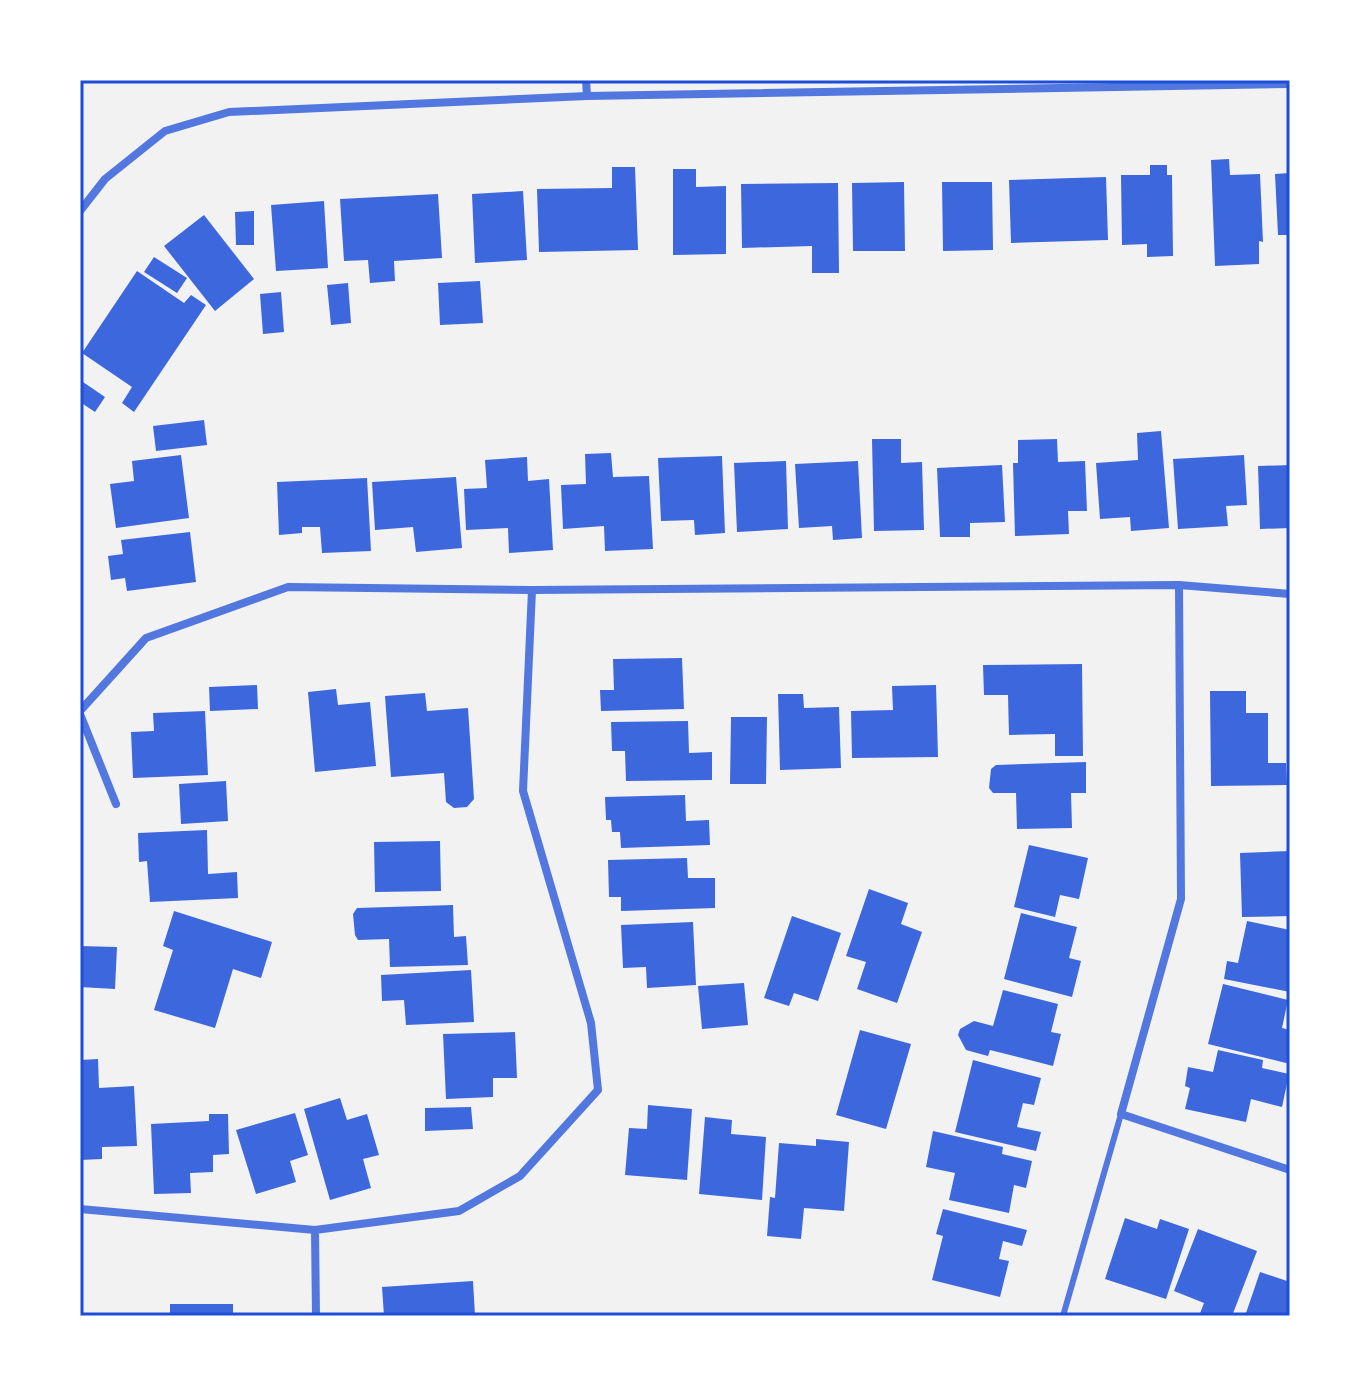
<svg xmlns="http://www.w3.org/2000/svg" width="1370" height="1396" viewBox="0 0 1370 1396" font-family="'Exo 2',sans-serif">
<rect width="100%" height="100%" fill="#f2f2f2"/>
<path fill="#3d67dc" d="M1229,159L1230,175L1260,174L1263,242L1259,241V264L1215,266L1211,160Z
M1150,165H1167V175H1172L1173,256L1147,257V244L1122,245L1121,175H1150Z
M612,167H635L638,250L539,252L537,189L612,188Z
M673,169H696V187L726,186V254L673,255Z
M1290,173V235H1278L1275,174Z
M1106,177L1108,240L1011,243L1009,180Z
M904,182L905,251H853L852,183Z
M942,182H992L993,250L943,251Z
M838,183L839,273H812V246L742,248L741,184Z
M523,191L527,260L475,263L472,194Z
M438,194L442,258L394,261L395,281L370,283L368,260L344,261L340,199Z
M324,201L328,268L276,271L271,205Z
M254,211V245H236L235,212Z
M204,215L254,279L215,311L164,246Z
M154,257L187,278L177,293L144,272Z
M137,271L184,303L191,295L206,305L134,412L122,403L132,387L82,353Z
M480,281L483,323L440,325L438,283Z
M348,283L351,323L331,325L327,285Z
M281,292L284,332L263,334L260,294Z
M80,380L105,397L95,412L80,402Z
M204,420L207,445L156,451L153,426Z
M1161,431L1169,528L1131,531L1130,517L1100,519L1096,463L1138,460L1137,433Z
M872,439H901V463L922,462L924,530L874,531Z
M1057,439L1058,462L1085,461L1087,511H1068L1069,534L1015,536L1013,463H1018V440Z
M611,453L613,477L649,476L653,549L605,551L604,526L563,529L561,485L586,484L585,454Z
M181,455L189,518L116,528L110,484L134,481L132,461Z
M1244,455L1247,505L1226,506L1228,526L1178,529L1173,459Z
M722,456L725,533L695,535L694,520L661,521L658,458Z
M527,457L528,481L549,479L553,550L509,553L508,528L466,530L464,489L487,488L485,460Z
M786,461L788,529L737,532L734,463Z
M858,461L862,538L833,540L832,526L799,528L795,464Z
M1002,465L1005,522L970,523V537H940L937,468Z
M1290,465V528L1260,529L1258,466Z
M456,477L462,548L416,552L413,527L375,530L372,482Z
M367,478L371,551L322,553L320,527H302V533L279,535L277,482Z
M190,532L196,582L127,591L125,578L111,580L108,556L123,554L121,540Z
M682,658L684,709L601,711L600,690H614L613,659Z
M1082,664L1083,756H1055V734L1009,735L1008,695H984L983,665Z
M257,685L258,709L210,711L209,687Z
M936,685L938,757L852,758L851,711L893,710L892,686Z
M336,689L338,705L370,702L376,766L315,772L308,692Z
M1210,691H1246V713H1268V763H1286L1287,785L1211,786Z
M425,693L427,711L468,708L474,799L467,807L454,808L446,802L444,773L391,777L385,696Z
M778,694H803L804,708L839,707L841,768L780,770Z
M205,711L208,775L133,778L131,732L154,731L153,713Z
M731,717H767L766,784H730Z
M688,721L689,753L712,752V780L626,781L625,751H612L611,722Z
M1086,762V793H1071L1072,828L1017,829L1016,793H993L989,788L991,769L996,765Z
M226,781L228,821L181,824L179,784Z
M685,795L686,821L709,820L710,845L621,848L620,832H612L611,820H606L605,797Z
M207,830L208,874L237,872L238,898L150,902L147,861L139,862L138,833Z
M440,841L441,891L375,892L374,842Z
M1029,845L1088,858L1079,899L1060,895L1055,917L1014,907Z
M1290,851V916L1242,917L1240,853Z
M687,858L688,878H715V908L621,911V897H609L608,860Z
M869,889L908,903L901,924L922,932L897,1003L857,989L866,962L846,956Z
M453,905L454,937L466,936L468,965L390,967L389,939L358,940L355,935L353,914L357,908Z
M174,911L272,942L261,978L233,969L215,1028L154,1010L173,950L163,946Z
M1021,913L1077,927L1069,958L1081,961L1072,997L1004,979Z
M792,916L841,933L818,1001L794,993L789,1006L764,998Z
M1247,921L1290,930V992L1224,979L1227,961L1238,963Z
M693,922L696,985L647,988L646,967L623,968L621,925Z
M80,946L117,947L115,989L80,987Z
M471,970L474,1022L406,1025L404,1000L382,1001L381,975Z
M744,983L748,1025L702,1029L698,986Z
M1223,984L1288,1000L1282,1028L1290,1030V1064L1208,1044Z
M1003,990L1058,1004L1051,1032L1061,1034L1053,1066L990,1050L988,1056L966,1050L958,1035L960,1029L974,1021L993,1026Z
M860,1030L911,1044L886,1129L836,1115Z
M515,1032L517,1078H493V1097L446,1099L443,1034Z
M1218,1050L1263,1060L1262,1068L1289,1074L1282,1107L1251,1099L1246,1122L1185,1109L1190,1088L1185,1086L1188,1067L1213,1072Z
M98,1059L99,1088L134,1086L137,1146L102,1147V1159L80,1160V1060Z
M973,1060L1041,1078L1034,1105L1023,1103L1017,1127L1041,1132L1036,1151L955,1132Z
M340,1098L347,1120L367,1114L379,1155L363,1159L371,1188L330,1200L304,1109Z
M648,1105L692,1109L687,1180L625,1175L629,1128L647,1129Z
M471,1107L473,1129L425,1131V1108Z
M295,1113L308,1155L290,1161L296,1182L256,1194L236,1130Z
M209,1114H228L229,1154L213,1155V1172L190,1173L191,1193L154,1194L151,1124L209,1121Z
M705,1117L732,1120L731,1134L766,1137L762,1200L699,1194Z
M933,1131L1003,1147L1002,1154L1032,1161L1026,1188L1014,1185L1009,1213L949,1200L955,1173L926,1167Z
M816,1139L849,1142L844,1211L804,1208L801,1239L767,1236L770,1197L775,1198L779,1143L816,1146Z
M943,1209L1027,1230L1022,1246L1003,1241L999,1259L1009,1261L1000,1297L932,1280L943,1236L936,1234Z
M1125,1218L1157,1229L1160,1219L1189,1229L1166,1299L1105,1279Z
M1198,1229L1257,1251L1232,1316H1199L1204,1303L1174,1291Z
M1260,1272L1290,1282V1316H1245Z
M473,1281L475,1316H384L382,1287Z
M170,1304H233V1316H170Z"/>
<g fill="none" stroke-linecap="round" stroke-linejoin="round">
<path stroke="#5277de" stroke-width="6" d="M1063,1316L1121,1114"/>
<path stroke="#5277de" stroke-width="8" d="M586,80L587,96
M80,211L105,179L165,131L229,112L587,96L1290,84
M1179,585L1181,899L1121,1114L1290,1170
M80,711L146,638L288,587L532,590L1179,585L1290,594
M80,714L116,804
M80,1209L315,1230L459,1211L520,1176L598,1090L591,1023L523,791L532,590
M315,1230L316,1316"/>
</g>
<rect width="1370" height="1396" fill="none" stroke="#ffffff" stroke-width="164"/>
<rect x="82" y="82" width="1206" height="1232" fill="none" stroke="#1d4ed8" stroke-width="3"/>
</svg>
